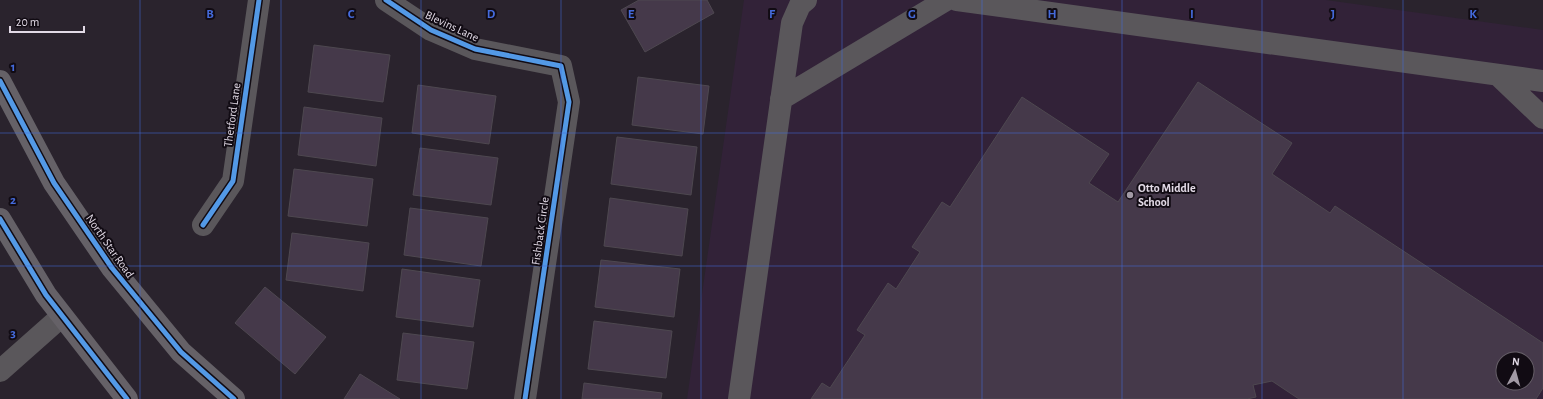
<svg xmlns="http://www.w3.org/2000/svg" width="1543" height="399" viewBox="0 0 1543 399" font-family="'Alegreya Sans',sans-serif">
<rect width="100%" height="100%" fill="#2a232d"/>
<path fill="#322238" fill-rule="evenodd" d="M744,0H1326L1543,30V399H687ZM1503,359H1527V383H1503Z"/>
<path fill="#45394a" stroke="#4e4850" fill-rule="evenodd" d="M639,0H707L714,13L645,52L621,10Z
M314,45L390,55L383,102L308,92Z
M638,77L709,86L703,134L632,125Z
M1198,82L1292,143L1272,174L1330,213L1335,206L1543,343V388L1536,399H1299L1272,381L1253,385L1256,397L1247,399H811L822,383L830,388L865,335L857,330L888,283L896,289L920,252L912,247L942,202L950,207L1022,97L1109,154L1089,183L1118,202ZM1503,359H1527V383H1503Z
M418,85L496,96L489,144L412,133Z
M304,107L382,118L376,166L298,155Z
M617,137L697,147L691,195L611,184Z
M420,148L498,158L491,205L413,195Z
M294,169L373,179L367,226L288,216Z
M610,198L688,209L682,256L604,246Z
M410,208L488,218L481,266L404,255Z
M292,233L369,243L363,291L286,280Z
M601,260L680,269L674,317L595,307Z
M402,269L480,280L473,327L396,317Z
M265,287L326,337L295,374L235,323Z
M594,321L672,331L666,378L588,369Z
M403,333L474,342L467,389L397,380Z
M360,374L400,399H344Z
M584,383L662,393L661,399H582Z"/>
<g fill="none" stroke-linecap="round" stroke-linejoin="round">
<path stroke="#5a575b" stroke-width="22" d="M386,0L431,30L475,49L561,66L569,102L525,399
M957,0L1543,81
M1498,75L1543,118
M781,99L946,0
M203,225L233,181L259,0
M0,371L62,316
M739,399L792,23L800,5L806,0"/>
<path stroke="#656167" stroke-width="22" d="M0,81L54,183L112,268L181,352L234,399
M0,219L46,295L127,399"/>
<g stroke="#110b13" stroke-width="8">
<path id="cycleway" d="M386,0L431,30L475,49L561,66L569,102L525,399
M0,81L54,183L112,268L181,352L234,399
M0,219L46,295L127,399
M203,225L233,181L259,0"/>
</g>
<use href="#cycleway" stroke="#5399e6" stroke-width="5"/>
</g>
<path fill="none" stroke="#446adb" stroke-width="1" stroke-opacity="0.55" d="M140,0V399M281,0V399M421,0V399M561,0V399M701,0V399M842,0V399M982,0V399M1122,0V399M1262,0V399M1403,0V399M0,133H1543M0,266H1543"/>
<circle fill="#a29aa5" stroke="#110b13" stroke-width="1.5" cx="1130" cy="195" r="4"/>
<g text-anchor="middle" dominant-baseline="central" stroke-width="4" stroke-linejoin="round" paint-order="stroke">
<g font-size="12" fill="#e2dae6" stroke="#110b13">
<text transform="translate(452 26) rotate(25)">Blevins Lane</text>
<text transform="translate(232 115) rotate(-82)">Thetford Lane</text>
<text transform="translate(540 231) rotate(-82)">Fishback Circle</text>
<text transform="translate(110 246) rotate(55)">North Star Road</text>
</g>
<g font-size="12" font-weight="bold" fill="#e2dae6" stroke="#110b13" text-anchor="start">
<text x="1138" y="188">Otto Middle<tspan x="1138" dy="14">School</tspan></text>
</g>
</g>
<g font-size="13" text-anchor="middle" font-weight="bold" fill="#446adb" stroke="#110b13" stroke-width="4" stroke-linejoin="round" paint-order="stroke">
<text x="210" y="18">B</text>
<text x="351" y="18">C</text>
<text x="491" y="18">D</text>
<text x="631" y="18">E</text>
<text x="772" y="18">F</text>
<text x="912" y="18">G</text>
<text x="1052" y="18">H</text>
<text x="1192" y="18">I</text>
<text x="1333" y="18">J</text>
<text x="1473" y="18">K</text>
<text x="13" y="71">1</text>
<text x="13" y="204">2</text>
<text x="13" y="337">3</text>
</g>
<g transform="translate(1515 371) rotate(6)"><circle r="19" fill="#110b13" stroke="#655e67"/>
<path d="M0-3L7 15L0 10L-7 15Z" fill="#a29aa5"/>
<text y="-6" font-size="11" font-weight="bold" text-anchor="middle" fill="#e2dae6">N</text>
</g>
<path d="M10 26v6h74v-6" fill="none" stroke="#e2dae6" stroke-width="2"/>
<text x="16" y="26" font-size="12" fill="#e2dae6" stroke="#110b13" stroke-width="3" paint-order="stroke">20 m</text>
</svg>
